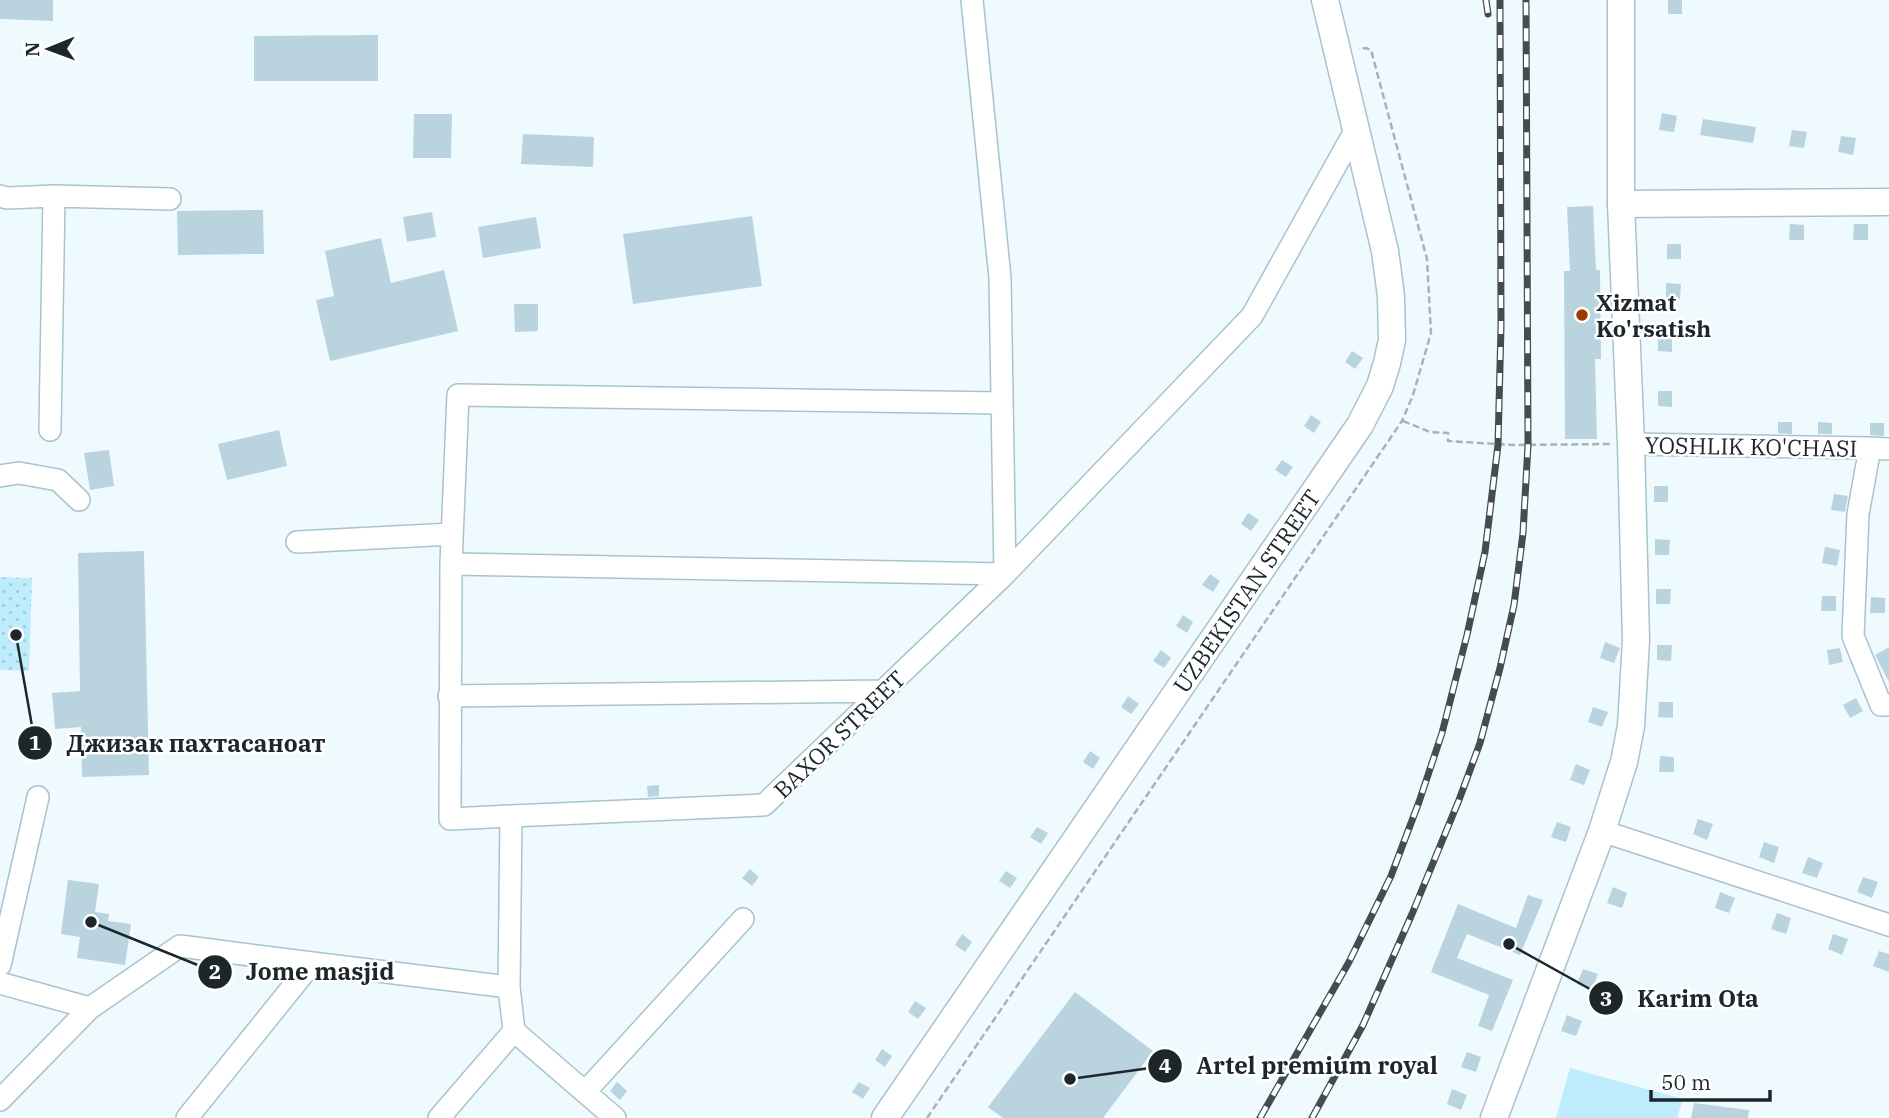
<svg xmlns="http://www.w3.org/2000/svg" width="1889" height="1118" viewBox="0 0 1889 1118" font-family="'IBM Plex Serif',serif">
<defs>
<pattern id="grass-dots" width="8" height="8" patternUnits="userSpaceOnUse" patternTransform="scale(1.75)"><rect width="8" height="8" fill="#beecfc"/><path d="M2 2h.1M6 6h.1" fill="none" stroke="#a3cad8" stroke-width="1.8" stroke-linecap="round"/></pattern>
</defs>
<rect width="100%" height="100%" fill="#effafe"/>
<path fill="url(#grass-dots)" d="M0,577L32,578L29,671L0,670Z"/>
<path fill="#beecfc" d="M1570,1068L1683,1099L1677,1118H1556Z"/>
<path fill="#b9d4de" d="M0,0H53V21L0,19Z
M1668,0H1682V14H1668Z
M378,35V81H254V36Z
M1662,113L1677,116L1674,132L1659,130Z
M414,114H452L451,158H413Z
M1703,119L1756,127L1753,143L1700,135Z
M1792,130L1807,132L1804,148L1789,146Z
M523,134L594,137L593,167L521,164Z
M1841,136L1856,138L1853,155L1838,152Z
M1593,206L1596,270H1600L1601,359H1595L1597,439H1565L1564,271H1570L1567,207Z
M263,210L264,254L178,255L177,211Z
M432,212L436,237L407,242L403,217Z
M752,216L762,286L633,304L623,234Z
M536,217L541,248L483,258L478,227Z
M1790,224L1804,225V240H1789Z
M1854,224H1868V240H1853Z
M381,238L391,283L444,270L458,331L330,361L316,300L334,296L325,251Z
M1667,244H1681V259H1667Z
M1666,283L1681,284L1680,299H1666Z
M514,304H538V331L515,332Z
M1658,336H1672V352L1658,351Z
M1352,351L1363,358L1355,369L1345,362Z
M1658,391H1672V407L1658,406Z
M1311,415L1321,422L1314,433L1304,426Z
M1778,422H1792V434L1778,433Z
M1818,422L1832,423V434H1818Z
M1870,423H1884V436L1870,435Z
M279,430L287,466L227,480L218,444Z
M109,450L114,486L90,490L84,453Z
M1282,460L1293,467L1286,477L1275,470Z
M1654,486H1668V502H1654Z
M1834,494L1848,496L1845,512L1831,510Z
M1248,513L1259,520L1251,531L1241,524Z
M1655,539L1670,540L1669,555H1655Z
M1825,547L1840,550L1837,566L1822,563Z
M144,551L149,775L82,777L81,727L55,729L52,693L80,691L78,553Z
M1210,574L1220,581L1213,592L1202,585Z
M1656,589H1671L1670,604H1656Z
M1822,596H1836V611H1821Z
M1871,597L1885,598V613H1870Z
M1183,615L1193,622L1187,633L1176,626Z
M1605,642L1620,648L1614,663L1600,658Z
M1657,645H1672L1671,661L1657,660Z
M1889,647V682L1875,655Z
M1840,648L1843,662L1829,665L1827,650Z
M1161,650L1171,658L1164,668L1153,661Z
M1128,696L1139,704L1131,714L1121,707Z
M1856,698L1863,711L1850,718L1843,705Z
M1659,702H1673V718L1658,717Z
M1593,707L1608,712L1602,727L1588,722Z
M1090,751L1100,758L1093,769L1083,762Z
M1660,756L1674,757V772H1659Z
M1576,764L1590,770L1584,785L1570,780Z
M659,785V796L648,797L647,786Z
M1698,819L1713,824L1707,840L1693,834Z
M1557,822L1571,827L1566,842L1551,837Z
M1037,827L1048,833L1041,844L1030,837Z
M1764,842L1779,847L1774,863L1759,857Z
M1808,857L1823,863L1817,878L1802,873Z
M750,869L759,877L752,886L742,878Z
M1006,871L1017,878L1010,888L999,881Z
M1863,877L1878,882L1872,898L1857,892Z
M68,880L99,884L95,912L109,914L108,921L131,924L125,965L77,958L80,937L61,934Z
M1613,887L1627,893L1622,908L1607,903Z
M1720,892L1735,898L1729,913L1715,908Z
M1528,895L1543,900L1520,955L1467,934L1457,958L1513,980L1492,1031L1478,1026L1489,995L1431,972L1458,904L1516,928Z
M1777,913L1791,918L1786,934L1771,929Z
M962,934L972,942L965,952L955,945Z
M1833,934L1848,939L1842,955L1828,949Z
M1879,951L1889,954V972L1873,966Z
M1583,969L1598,974L1592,990L1577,984Z
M1075,992L1153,1051L1103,1118H1003L988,1107Z
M915,1001L926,1008L918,1019L908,1012Z
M1567,1015L1582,1021L1576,1036L1561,1031Z
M882,1049L892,1056L885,1067L875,1060Z
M1467,1052L1481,1057L1476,1072L1461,1067Z
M617,1082L627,1091L620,1100L610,1091Z
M859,1082L870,1088L863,1099L852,1092Z
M1452,1089L1467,1095L1461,1110L1447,1104Z
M1694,1103L1749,1110L1748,1118H1691Z"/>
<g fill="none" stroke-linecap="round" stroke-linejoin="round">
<g stroke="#a8c3cd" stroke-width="24">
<path id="minor" d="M0,196L7,198L54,196L170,199
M1001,403L458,395L451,564L1005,574L1252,316L1356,129
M50,430L54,196
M1631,444L1870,448
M1889,449L1870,448L1858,514L1853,636L1881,705H1889
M0,476L19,473L58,480L79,500
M297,542L452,534
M451,564L450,819L511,816L509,987
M449,696L882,691
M511,816L764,805L1005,574L1000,278L972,0
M1602,831L1889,925
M0,965L38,797
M0,983L90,1008
M514,1031L615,1118
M585,1092L743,919
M0,1100L90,1008L180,946L312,963
M187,1118L312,963L509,987L514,1031
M439,1118L514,1031"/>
</g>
<g stroke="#a8c3cd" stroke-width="29">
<g id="major">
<path d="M1621,204L1889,202"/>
<path id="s1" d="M885,1118L1360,425L1380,386L1387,363L1392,340L1391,296L1385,251L1325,0"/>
<path d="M1494,1118L1602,831L1624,762L1631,726L1636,640L1631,444L1621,204V0"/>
</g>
</g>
<path stroke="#a9b3b7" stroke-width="2.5" stroke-dasharray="7 3.5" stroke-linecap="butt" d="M1403,421L1430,432L1448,433V441L1513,445L1611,444
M927,1118L1402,421L1413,395L1431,333L1427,259L1371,50L1366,48L1359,49"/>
<use href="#minor" stroke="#fff" stroke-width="21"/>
<use href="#major" stroke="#fff" stroke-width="26"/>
<g stroke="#434d51" stroke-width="7">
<path id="rail" d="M1486,0L1488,14
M1260,1118L1349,962L1391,876L1419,802L1442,733L1467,635L1485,552L1498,445L1501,326L1500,0
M1312,1118L1363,1025L1412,914L1459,800L1480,743L1500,668L1514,605L1523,533L1528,445L1526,0"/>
</g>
<use href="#rail" stroke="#fff" stroke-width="4.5" stroke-dasharray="13" stroke-linecap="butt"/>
</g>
<circle fill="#9e3a03" stroke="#fff" stroke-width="2.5" cx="1582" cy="315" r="7"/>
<g text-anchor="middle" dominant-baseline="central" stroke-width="5" stroke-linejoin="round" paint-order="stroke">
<g font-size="23" font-weight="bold" fill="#1d272b" stroke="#fff" text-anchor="start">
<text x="1596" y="302">Xizmat<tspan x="1596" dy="26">Ko'rsatish</tspan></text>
</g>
<g font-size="23" fill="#1d272b" stroke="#fff">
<text transform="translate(1751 446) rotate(1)">YOSHLIK KO'CHASI</text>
<text stroke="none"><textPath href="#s1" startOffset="639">UZBEKISTAN STREET</textPath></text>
<text transform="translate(839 734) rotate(-44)">BAXOR STREET</text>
</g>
</g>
<path fill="none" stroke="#1d272b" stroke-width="2.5" d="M16 635L35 743M91 922L215 972M1509 944L1606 998M1070 1079L1165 1066"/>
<g fill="#1d272b" stroke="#fff" stroke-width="2.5">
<circle cx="16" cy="635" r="7"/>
<circle cx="91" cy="922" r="7"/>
<circle cx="1509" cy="944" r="7"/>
<circle cx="1070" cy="1079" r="7"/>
<circle cx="35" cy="743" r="18"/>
<circle cx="215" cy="972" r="18"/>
<circle cx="1606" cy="998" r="18"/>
<circle cx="1165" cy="1066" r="18"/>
</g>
<g font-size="21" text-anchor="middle" font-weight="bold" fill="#fff">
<text x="35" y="750">1</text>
<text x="215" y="979">2</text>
<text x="1606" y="1006">3</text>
<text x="1165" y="1073">4</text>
</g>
<g font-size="24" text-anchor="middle" font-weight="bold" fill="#1d272b" stroke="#fff" stroke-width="5" stroke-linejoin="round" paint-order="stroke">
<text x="196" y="752">Джизак пахтасаноат</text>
<text x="320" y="980">Jome masjid</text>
<text x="1698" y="1007">Karim Ota</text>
<text x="1317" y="1074">Artel premium royal</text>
</g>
<g transform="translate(49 49) rotate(269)" stroke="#ffffff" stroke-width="5" paint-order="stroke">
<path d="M0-5L12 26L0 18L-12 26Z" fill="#1d272b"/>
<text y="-10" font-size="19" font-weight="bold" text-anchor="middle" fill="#1d272b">N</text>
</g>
<path d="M1651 1090v10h119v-10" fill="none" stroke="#1d272b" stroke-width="3.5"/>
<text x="1661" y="1090" font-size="21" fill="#1d272b" stroke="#ffffff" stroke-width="5" paint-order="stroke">50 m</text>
</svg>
